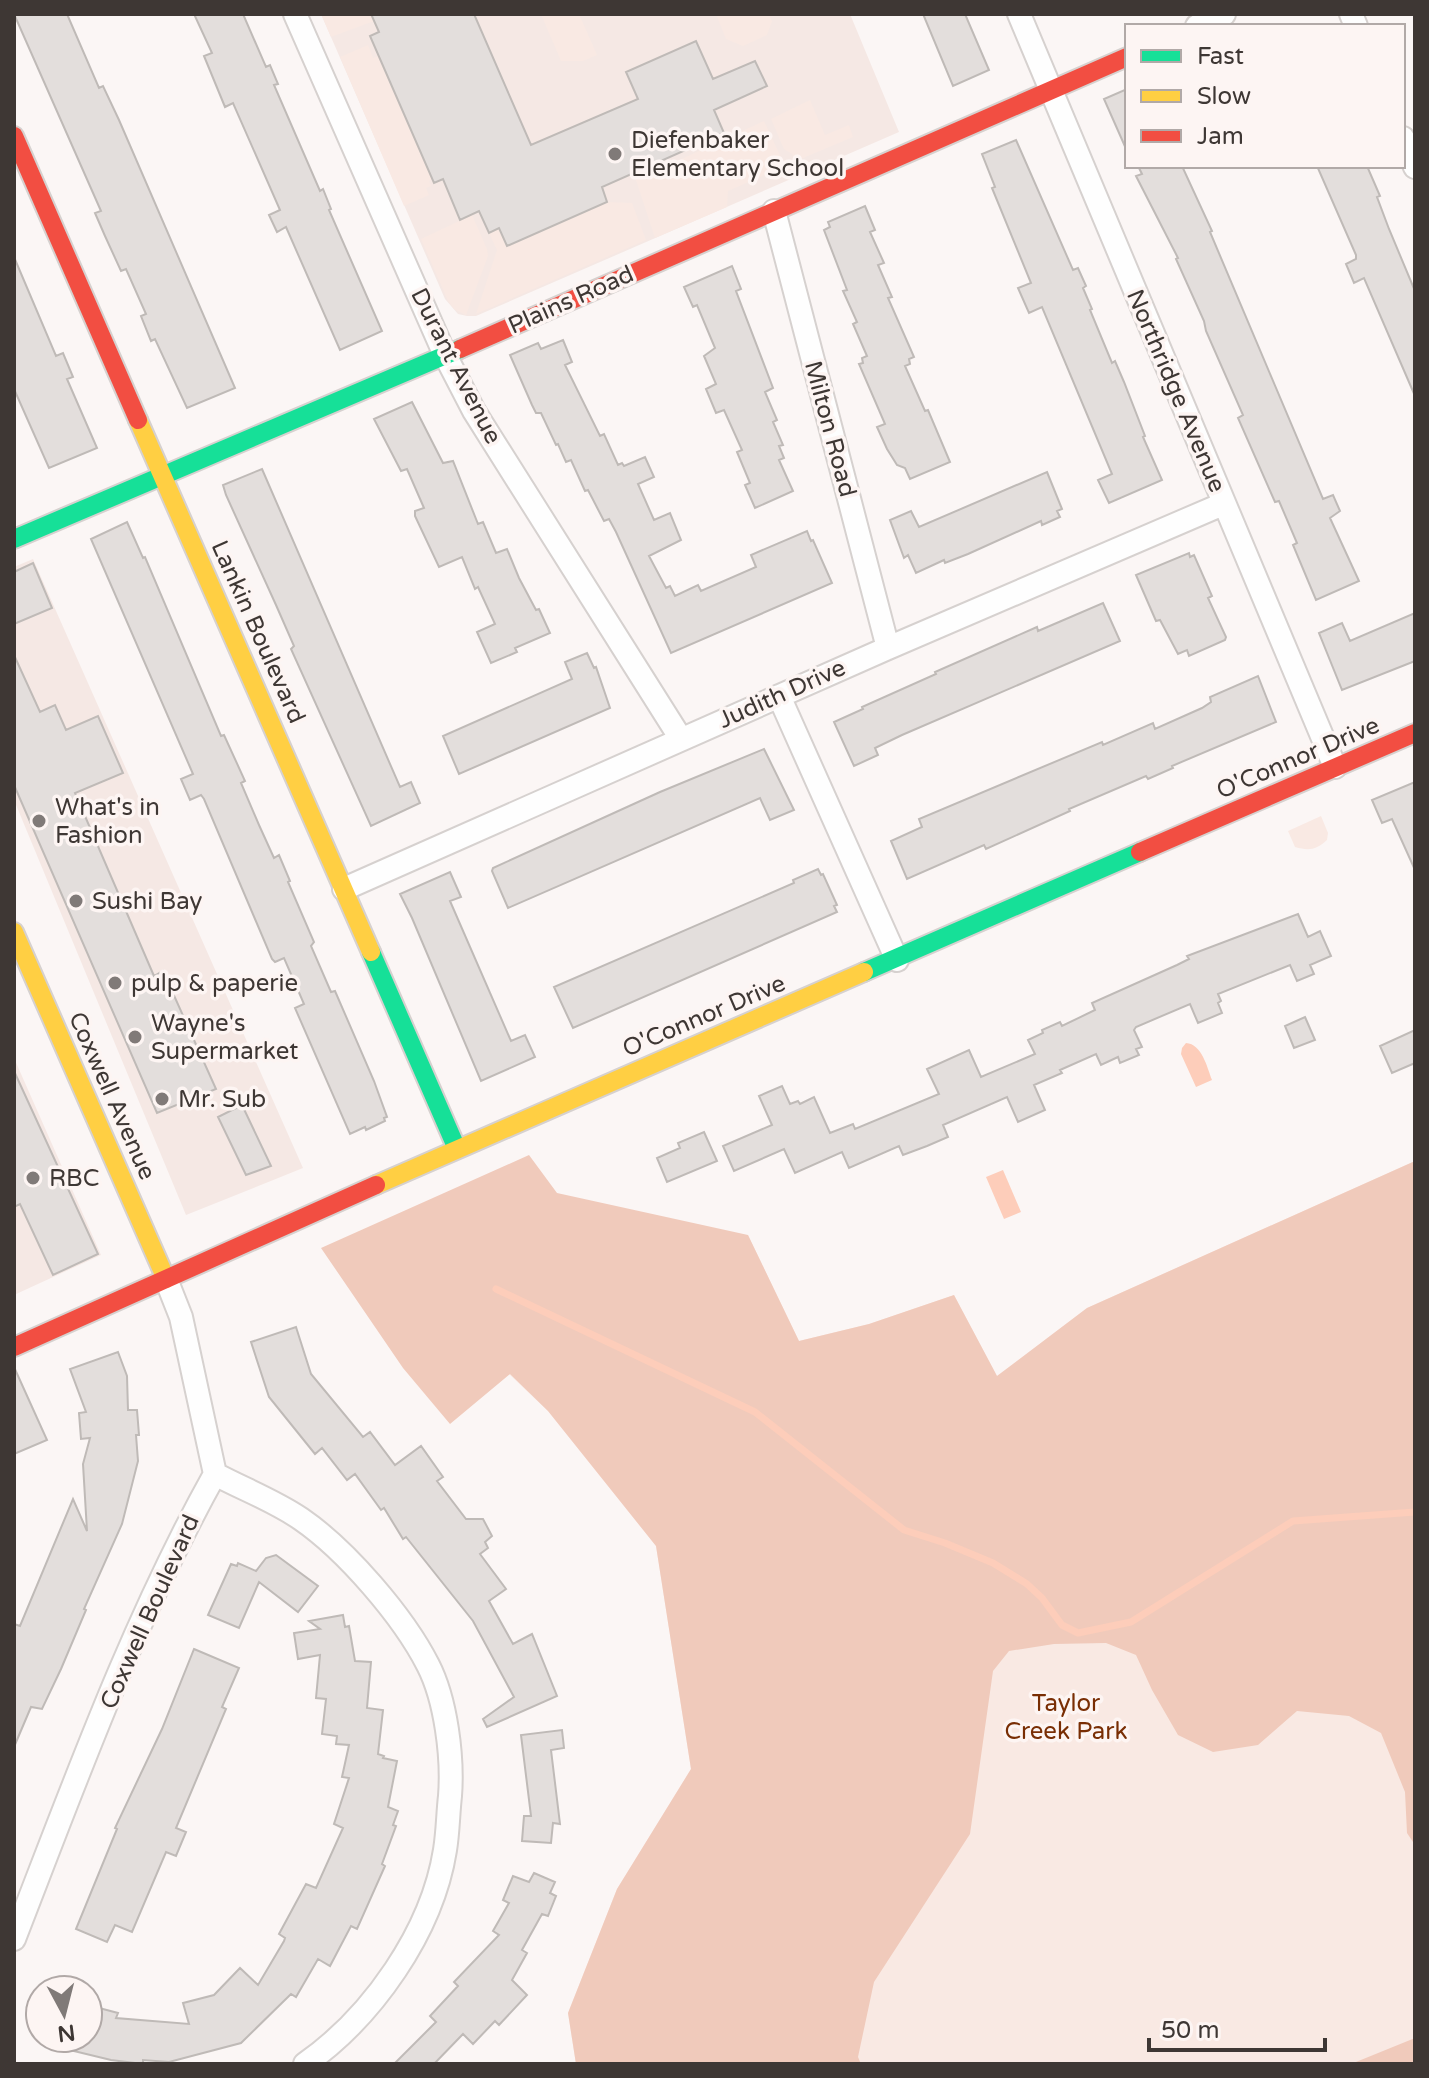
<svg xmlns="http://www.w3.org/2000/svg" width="1429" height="2078" viewBox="0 0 1429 2078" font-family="'Varela Round',sans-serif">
<rect width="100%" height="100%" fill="#fbf6f5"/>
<path fill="#f5e8e4" d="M321,14H850L899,132L476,316H467L458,314L445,299Z
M33,559L303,1168L186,1215L14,800V567Z
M14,1058L101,1255L14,1295Z"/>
<path fill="#f9e9e3" d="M321,14H371L374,21L331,37Z
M541,14H579L597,55L583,61H561Z
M716,14H769L772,21L767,35L743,46L726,39Z
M368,45L373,58L379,56L432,179L429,181L431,186L426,188L429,195L404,206L340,57Z
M810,100L825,135L849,125L853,137L796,161L792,154L784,149L771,119Z
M764,121L785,166L728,191L727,207L655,238L636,180Z
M607,202L632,203L646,240L476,314L497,250L489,233L499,228L508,246Z
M472,215L487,249L488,256L466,315L454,309L448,301L421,239Z
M1321,816L1328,833L1327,840C1316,850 1309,851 1295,847L1288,831Z
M1415,1161V2064H576L568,2013L617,1889L691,1769L656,1546L548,1411L509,1374L748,1235L799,1341L869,1324L954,1295L997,1376L1087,1308Z"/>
<path fill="#f0cabb" d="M529,1155L557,1193L748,1235L799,1341L869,1324L954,1295L997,1376L1087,1308L1415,1161V1845L1407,1833L1405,1792L1381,1733L1349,1716L1297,1711L1258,1745L1213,1752L1178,1735L1152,1690L1136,1655L1106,1643L1054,1644L1009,1651L993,1671L970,1834L874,1982L858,2057L861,2064H576L568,2013L617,1889L691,1769L656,1546L548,1411L510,1374L450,1424L403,1368L321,1248Z
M1415,2038V2064H1351Z"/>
<path fill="#fdcdba" d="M1186,1043C1202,1044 1207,1067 1212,1080L1196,1087L1181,1054L1182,1048Z
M1003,1170L1021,1212L1004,1219L986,1177Z"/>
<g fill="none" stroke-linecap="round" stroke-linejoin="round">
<path stroke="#fdcdba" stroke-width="7" d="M496,1289L755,1412L904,1530L945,1543L993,1563L1027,1584L1042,1598L1062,1625L1078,1633L1131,1622L1293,1521L1415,1512"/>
</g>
<path fill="#e3dedc" stroke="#bfbab7" stroke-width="2" d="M14,14H67L99,88L103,86L119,120L235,388L187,408L155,339L151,341L141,316L146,314L126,269L121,271L105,236L95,213L101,211Z
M194,14H243L266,67L270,65L278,84L274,85L320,191L323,189L331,209L329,210L382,331L340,350L286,227L277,232L269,215L280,210L233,103L225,107L204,56L212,53Z
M371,14H474L531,145L638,99L626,72L696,41L713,79L755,61L767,86L714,110L724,133L602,187L607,202L507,246L499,228L489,233L479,211L460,220L443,179L434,183L370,36L379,32Z
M923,14H965L989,70L953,86Z
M1127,89V151L1104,99Z
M1016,140L1073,270L1078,268L1086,286L1083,288L1092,309L1090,310L1112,363L1115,361L1124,382L1145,436L1143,437L1162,480L1109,503L1098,480L1112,474L1042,307L1029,313L1018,288L1031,283L992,188L995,187L982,154Z
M1138,166H1182L1212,231L1210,232L1323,499L1333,495L1340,511L1330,518L1359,581L1316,600L1293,545L1297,543L1279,501L1275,502L1238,418L1243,415L1206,331L1204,321L1176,259L1178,258L1136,176L1142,174Z
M1317,166H1367L1380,196L1377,197L1389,229L1415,291V396L1364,278L1354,283L1346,264L1356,259V255Z
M865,206L875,230L870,232L884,263L878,265L892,297L888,298L914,357L909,359L910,364L905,366L925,411L928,410L950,462L910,479L905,468L897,465L887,449L877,427L885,424L859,364L863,363L862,358L867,356L853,324L857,322L843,291L847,290L824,230L830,227L828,222Z
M14,257L56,356L63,353L73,377L67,379L97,448L49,468L14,389Z
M732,266L741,289L736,291L773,388L765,392L777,420L773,422L783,445L779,446L784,458L779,460L793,491L755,508L745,485L750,483L737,452L742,450L724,410L716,413L706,389L716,384L704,356L715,348L697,305L693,307L684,287Z
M563,340L572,362L565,365L600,436L604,434L618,465L622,463L624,466L645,457L654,477L638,484L654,520L670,513L681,540L649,556L666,588L670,586L675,596L698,585L701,591L756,567L751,555L807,531L811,541L813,540L832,583L671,653L616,532L609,519L604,521L588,490L585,491L571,460L566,462L558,444L556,445L541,413H536L532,405L510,355L538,343L541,349Z
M412,402L443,463L453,461L478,524L483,522L496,553L507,549L519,578L536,610L539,609L550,633L515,648L517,652L491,663L477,632L495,624L478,587L475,589L462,557L439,567L415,516V511L424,508L407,469L401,471L374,419Z
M262,469L400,787L411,782L420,803L371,826L291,649L294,646L276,605L226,495L223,485Z
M1047,472L1062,509L1057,511L1060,517L1042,525L1041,521L968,554L945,563L944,560L916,573L908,555L904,558L890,520L911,511L919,527Z
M127,522L143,558L145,557L221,736L224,735L245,781L241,783L259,825L274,858L279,855L290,881L288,882L314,942L311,946L331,992L335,991L374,1081L387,1117L384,1118L385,1121L366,1130L365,1127L350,1134L295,1008L304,1004L284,958L275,962L272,959L204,799L201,795L190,800L181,779L193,774L91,539Z
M1189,553L1190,557L1194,555L1212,596L1208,598L1226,637L1225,640L1189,656L1187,650L1178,654L1160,620L1156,621L1136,575Z
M33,563L52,608L14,624V572Z
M1103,603L1120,641L902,735L875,748L878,755L854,766L834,722L863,709L862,707L936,674L935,672L1037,627L1038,631Z
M1415,613V661L1342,690L1319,633L1342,623L1350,641Z
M587,653L594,668L596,667L610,708L459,774L443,736L572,679L565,662Z
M14,655L40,712L55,705L66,730L98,716L123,773L75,793L154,976L163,971L216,1089L157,1113L14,785Z
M1258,676L1276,722L1172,766L1173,768L1148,779L1146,776L1069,809L1070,811L986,849L984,845L907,879L891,841L922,827L919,819L1102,742L1103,745L1153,723L1155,729L1202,708L1211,702L1210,697Z
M764,749L794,810L770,820L760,798L508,908L492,871L493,868L660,792Z
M1415,782V870L1392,819L1382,823L1372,800Z
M818,869L821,875L823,874L837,905L834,906L837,912L573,1028L554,987L794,883L793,880Z
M450,872L461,897L450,901L511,1041L525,1035L535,1057L481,1081L412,918L400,894Z
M1298,914L1308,937L1320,931L1331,956L1310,965L1314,974L1297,981L1290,965L1218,994L1221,1001L1218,1003L1222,1013L1198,1023L1190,1004L1136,1027L1134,1030L1142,1047L1136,1049L1139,1055L1120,1063L1118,1057L1101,1065L1096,1054L1060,1070L1062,1073L1034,1085L1045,1110L1018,1122L1007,1097L943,1125L948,1137L927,1146L903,1155L899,1146L849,1168L842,1152L795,1173L784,1149L734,1171L723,1146L772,1125L759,1096L782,1086L790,1104L798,1101L800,1104L814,1097L830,1133L853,1124L855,1129L939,1094L927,1069L969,1050L981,1077L1035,1054L1028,1040L1043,1033L1042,1030L1060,1022L1062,1026L1095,1010L1092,1003L1177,965L1189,959L1187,956Z
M1305,1017L1315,1040L1294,1048L1285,1026Z
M1415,1030V1063L1392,1073L1380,1046Z
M14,1071L98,1254L53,1275L20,1204L14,1207Z
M242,1105L271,1166L246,1175L218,1117Z
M704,1132L717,1161L667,1182L657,1158L680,1148L678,1143Z
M296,1327L311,1374L363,1437L370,1432L395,1465L421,1446L443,1477L437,1481L466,1519H483L492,1536L485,1542L488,1548L480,1554L506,1589L489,1601L513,1644L532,1634L557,1696L487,1727L483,1719L514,1697L473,1621L406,1537L403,1539L384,1508L381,1510L355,1474L347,1480L322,1448L315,1454L269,1397L251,1342Z
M118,1352L127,1376L128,1410H137L139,1435H136L138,1461L122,1524L84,1609L86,1610L61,1669L42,1709L31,1707L14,1747V1624L20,1626L73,1499L87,1531L83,1464L90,1438L81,1439L79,1413L86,1412L70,1369Z
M14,1367L47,1440L14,1454Z
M276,1555L318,1586L298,1612L259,1582L239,1628L208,1615L231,1564L237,1566L238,1563L256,1571L266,1558Z
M343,1615L345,1627L349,1626L355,1661L371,1662L367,1708L383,1710L378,1754L384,1756L383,1758L397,1761L388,1807L398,1811L393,1825L396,1826L382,1864L385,1866L357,1929L351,1926L330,1966L318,1959L296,1997L291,1994L241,2043L169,2062L143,2060V2064L111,2060L49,2045L50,2038H88V2005L118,2013L116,2018L189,2024L183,2003L214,1995L240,1968L258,1985L284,1941L285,1938L279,1934L306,1884L316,1888L343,1828L334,1824L349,1778L342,1777L349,1745L336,1744L337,1736L322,1734L326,1699L316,1698L320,1655L298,1659L294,1633L320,1629L309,1621Z
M194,1649L239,1668L222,1707L226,1709L176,1828L186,1832L176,1856L166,1852L132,1932L115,1925L107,1942L76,1929L117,1829L115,1828L162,1729Z
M562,1730L564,1748L551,1750L560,1824L553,1823L551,1843L522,1841L524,1816H531L521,1735Z
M534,1873L555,1882L550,1893L556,1896L548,1916L542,1914L522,1950L527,1953L512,1980L527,1995L499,2025L495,2021L473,2044L463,2034L434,2064H394L436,2022L430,2016L458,1986L454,1982L499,1935L493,1931L509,1903L503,1900L513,1876L529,1882Z"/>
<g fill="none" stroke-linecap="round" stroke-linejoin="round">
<g stroke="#d6d1cf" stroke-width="26">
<path id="street" d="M295,14L445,355L474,411L681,739
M1019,14L1335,767
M1351,14L1356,26
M1197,26L1224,14
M1403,138L1415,167
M774,211L888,648
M779,696L897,960
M344,889L888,648L1223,504
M215,1474C243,1489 275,1501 301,1519C346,1550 403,1616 428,1665C446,1700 453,1757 450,1796C448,1813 448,1832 445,1850C432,1932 372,2017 305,2064
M14,1939C75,1782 133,1621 215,1474L181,1317L166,1279"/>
</g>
<g stroke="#d6d1cf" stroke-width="22">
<path id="fast" d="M14,539L460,349
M371,952L457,1149
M864,972L1140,852"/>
</g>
<g stroke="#d6d1cf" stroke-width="22">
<path id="slow" d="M138,420L371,952
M14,932L166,1279
M376,1185L864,972"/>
</g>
<g stroke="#d6d1cf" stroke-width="22">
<path id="jam" d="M14,136L138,420
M460,349L1127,57
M1140,852L1415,733
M14,1347L376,1185"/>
</g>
<use href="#street" stroke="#fefefe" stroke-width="22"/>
<use href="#fast" stroke="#16e098" stroke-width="18"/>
<use href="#slow" stroke="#ffcf43" stroke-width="18"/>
<use href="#jam" stroke="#f24e42" stroke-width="18"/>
</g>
<g fill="#807a78" stroke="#fdf5f3" stroke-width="3">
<circle cx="615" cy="154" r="8"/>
<circle cx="39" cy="821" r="8"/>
<circle cx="76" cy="901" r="8"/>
<circle cx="115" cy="983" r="8"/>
<circle cx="135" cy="1037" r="8"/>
<circle cx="162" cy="1099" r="8"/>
<circle cx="33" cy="1178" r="8"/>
</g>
<g text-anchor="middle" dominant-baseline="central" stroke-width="7" stroke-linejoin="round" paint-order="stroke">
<g font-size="24" fill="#3e3734" stroke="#fdf5f3" text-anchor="start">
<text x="631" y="140">Diefenbaker<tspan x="631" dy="28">Elementary School</tspan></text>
<text x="55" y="807">What's in<tspan x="55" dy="28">Fashion</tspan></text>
<text x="92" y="901">Sushi Bay</text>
<text x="131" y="983">pulp &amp; paperie</text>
<text x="151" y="1023">Wayne's<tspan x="151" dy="28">Supermarket</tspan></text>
<text x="178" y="1099">Mr. Sub</text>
<text x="49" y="1178">RBC</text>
</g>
<g font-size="24" fill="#3e3734" stroke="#fdf5f3">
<text transform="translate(571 300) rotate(-24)">Plains Road</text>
<text transform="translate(456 366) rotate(63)">Durant Avenue</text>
<text transform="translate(1176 391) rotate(67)">Northridge Avenue</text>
<text transform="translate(830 429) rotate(75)">Milton Road</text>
<text transform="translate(258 632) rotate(66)">Lankin Boulevard</text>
<text transform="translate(782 694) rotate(-24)">Judith Drive</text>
<text transform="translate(1298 758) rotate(-23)">O'Connor Drive</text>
<text transform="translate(704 1016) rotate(-23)">O'Connor Drive</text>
<text transform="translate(112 1096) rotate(66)">Coxwell Avenue</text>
<text transform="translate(150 1612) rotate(-66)">Coxwell Boulevard</text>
</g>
<g font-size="24" fill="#792e04" stroke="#fdf5f3">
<text x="1066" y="1703">Taylor<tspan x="1066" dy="28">Creek Park</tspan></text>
</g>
</g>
<rect width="1429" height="2078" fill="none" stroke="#3e3734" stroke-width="32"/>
<rect x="1125" y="24" width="280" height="144" fill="#fdf5f3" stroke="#b1a9a7" stroke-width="2"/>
<rect x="1141" y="50" width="40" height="12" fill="#16e098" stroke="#b1a9a7" stroke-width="2"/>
<text x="1197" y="64" font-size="24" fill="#3e3734">Fast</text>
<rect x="1141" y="90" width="40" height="12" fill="#ffcf43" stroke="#b1a9a7" stroke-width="2"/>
<text x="1197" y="104" font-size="24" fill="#3e3734">Slow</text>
<rect x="1141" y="130" width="40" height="12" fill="#f24e42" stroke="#b1a9a7" stroke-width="2"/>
<text x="1197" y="144" font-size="24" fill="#3e3734">Jam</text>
<g transform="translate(64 2014) rotate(173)"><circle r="38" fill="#fdf5f3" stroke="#b1a9a7" stroke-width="2"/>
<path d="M0-6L14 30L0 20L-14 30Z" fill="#807a78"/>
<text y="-12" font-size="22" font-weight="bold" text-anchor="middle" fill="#3e3734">N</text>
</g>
<path d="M1149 2038v12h176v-12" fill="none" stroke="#3e3734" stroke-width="4"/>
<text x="1161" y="2038" font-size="24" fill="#3e3734" stroke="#fdf5f3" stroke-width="6" paint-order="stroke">50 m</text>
</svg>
